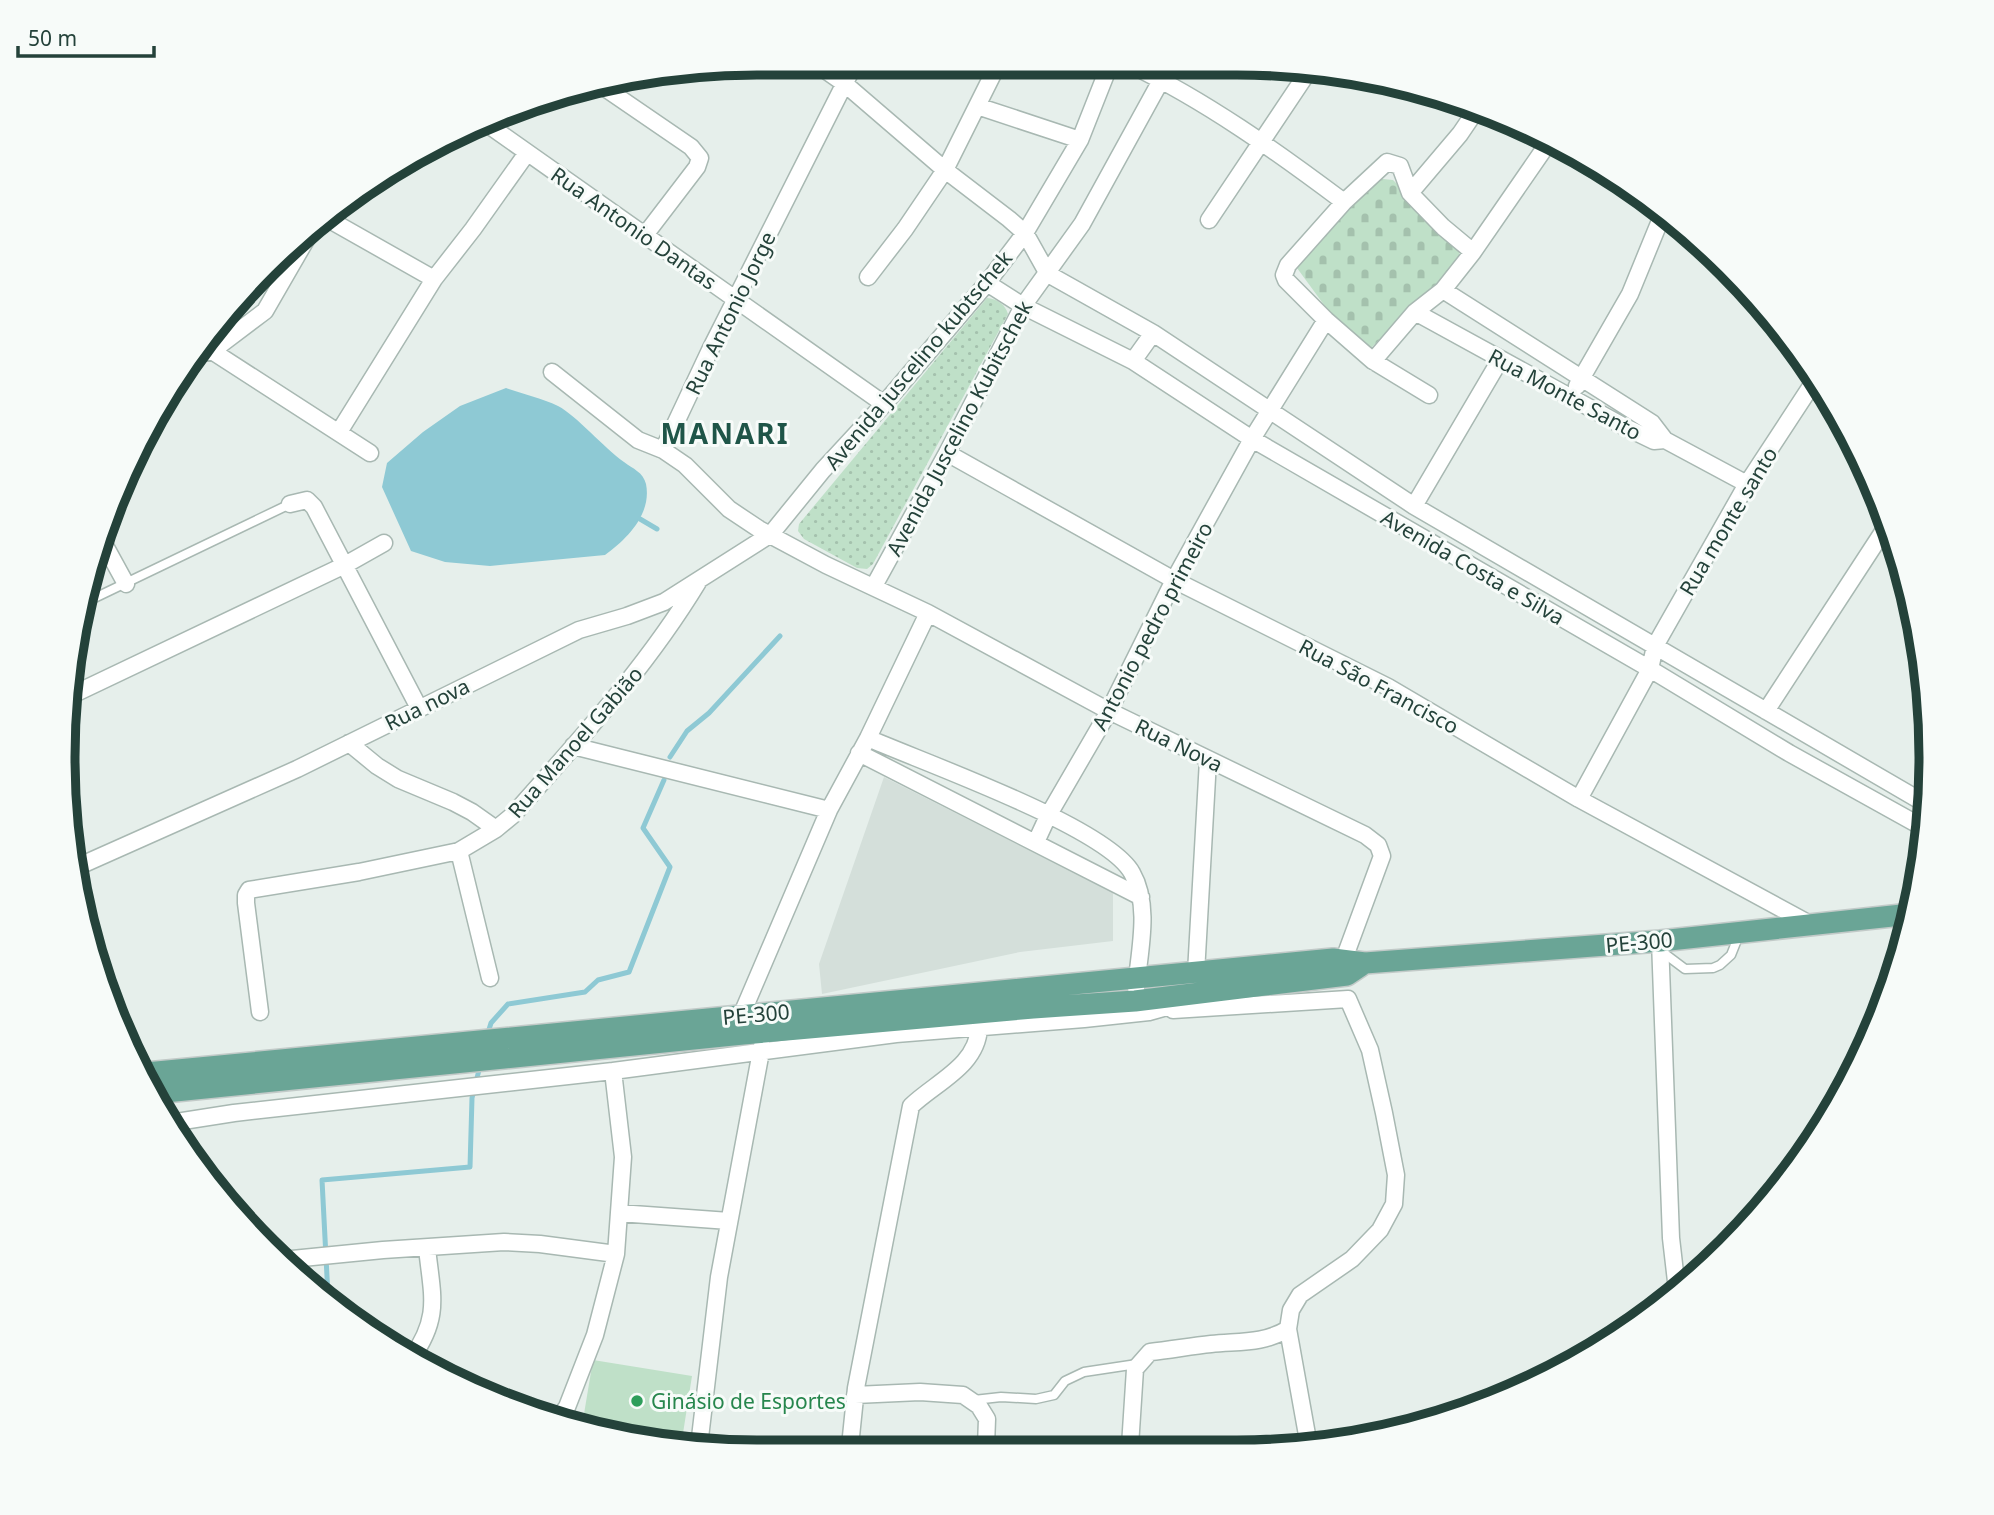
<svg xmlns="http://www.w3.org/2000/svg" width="1994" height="1515" viewBox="0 0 1994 1515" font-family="'Noto Sans',sans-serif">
<defs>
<pattern id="cemetery-stones" width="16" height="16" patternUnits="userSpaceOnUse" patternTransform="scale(1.75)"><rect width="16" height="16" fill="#bfe0c8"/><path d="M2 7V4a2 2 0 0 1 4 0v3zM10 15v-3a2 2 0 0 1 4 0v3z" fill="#a4c1ad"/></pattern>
<pattern id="park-dots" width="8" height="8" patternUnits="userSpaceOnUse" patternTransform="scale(1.75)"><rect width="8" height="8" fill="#bfe0c8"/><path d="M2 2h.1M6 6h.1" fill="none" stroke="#a4c1ad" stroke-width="1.8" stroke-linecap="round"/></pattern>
</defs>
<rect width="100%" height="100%" fill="#e6efeb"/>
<path fill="#d4dfda" d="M884,777L1019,845L1026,843L1113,892V941L1020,952L822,994L819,964Z"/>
<path fill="url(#cemetery-stones)" d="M1383,179L1393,180L1397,184L1459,250L1460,257L1456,264L1371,348L1365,350L1327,309L1297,268V261L1377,182Z"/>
<path fill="url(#park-dots)" d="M987,298C997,299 1005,304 1008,314L873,564L867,569L857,568L804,539L798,531L799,524Z"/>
<path fill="#bfe0c8" d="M593,1360L692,1376L681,1446H666L582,1426Z"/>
<path fill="#8ec9d4" d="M506,388C523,394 542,398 558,406C577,416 604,448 624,462C633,469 643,472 646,484C652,514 627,539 605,555L490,566L445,562L411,551L382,487L387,463L423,432L460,406Z"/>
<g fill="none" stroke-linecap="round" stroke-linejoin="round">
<path stroke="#8ec9d4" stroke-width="5" d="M640,519L657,529
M670,757L687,731L709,713L780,636
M487,1036L491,1023L508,1004L585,992L598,980L629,972L670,867L643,828L664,780
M328,1296L322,1180L470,1167L472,1098L480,1066"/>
<g stroke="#a8b8b2" stroke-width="11">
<path id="service" d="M82,604L290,504
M1661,951L1685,969L1713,968L1720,965L1731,955L1739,935
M974,1400L1001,1397L1036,1399L1054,1395L1065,1381L1084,1372L1137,1364"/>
</g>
<g stroke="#a8b8b2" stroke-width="19">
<path id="minor" d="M815,63L845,84L945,170L1009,219L1025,233L1048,274
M855,63L711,348L663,450L685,465L729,509L759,529L826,565L928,613L1109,711L1365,835L1378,845L1382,856L1344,959
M1129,64C1206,101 1276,151 1344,202
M599,84L691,147L700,158L697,167L645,235
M977,106L1080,140
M487,124L884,404
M1410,193L1460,134L1477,109
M328,219L434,279
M1209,220L1310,69
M1048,274L1153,333L1414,506L1926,804
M868,277L905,229L945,170L998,64
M987,283L1023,306L1133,361L1252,439L1650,669L1789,753L1924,828
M1443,290L1652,423L1665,440L1747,484
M1750,299L1759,305
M1415,312L1623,426L1654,441L1665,440
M212,351L370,453
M194,355L212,351L265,311L310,233
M1133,361L1153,333
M1373,361L1415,312L1443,290L1473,252L1551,139
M552,372L638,440L663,450
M1577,386L1630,294L1664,211
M1429,395L1373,361L1326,320L1286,280L1284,275L1288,265L1344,202L1387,162L1400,166L1410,193L1443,227L1473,252
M339,432L434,279L473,229L527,153
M947,453L1174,580L1388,687L1579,799L1808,923
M290,504L307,500L314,507L419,708
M1414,506L1500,360
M103,542L126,584
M874,586L947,453L1023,306L1082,224L1170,64
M72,695L345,565L384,543
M1766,711L1888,524
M868,738C922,762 1107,827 1132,873C1151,906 1139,952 1136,988
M349,743L377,766L398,779L453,802L472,812L496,829
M573,746L829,810
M859,753L1141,897
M1579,799L1650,669L1655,646L1747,484L1817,377
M1036,842L1048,816L1109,711L1174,580L1252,439L1326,320
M459,851L490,978
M77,867L297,769L579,630L627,616L664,602L771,534L823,470L884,404L987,283L1025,233L1080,140L1110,64
M1660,941L1671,1238L1677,1290
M1196,973L1208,760
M1173,1010L1348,999L1370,1050L1384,1113L1396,1175L1394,1204L1380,1230L1352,1259L1300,1295L1291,1310L1288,1329L1309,1446
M260,1012L246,903V895L249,890L359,872L459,851L496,829L513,815C579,740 646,668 698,582
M742,1025L741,1016L829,810L868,738L928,613
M170,1123L234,1113L613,1071L896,1034L1084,1019L1149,1012L1185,1002
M619,1213L729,1221
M282,1260L383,1250L504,1242L540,1244L616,1254
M411,1359C441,1317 432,1296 427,1248
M855,1395L920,1392L963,1395L979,1406L987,1419L986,1446
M557,1420L567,1407L595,1335L616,1254L623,1157L613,1071
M699,1446L719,1277L762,1046
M850,1446L856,1388L911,1106C936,1082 977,1066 979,1028
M1130,1446L1135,1369L1150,1352C1170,1350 1191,1346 1211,1344C1239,1341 1263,1344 1288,1329"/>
</g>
<g stroke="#c2cac8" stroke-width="24">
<path id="primary" d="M146,1073L1333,959L1365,963L1660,941L1911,914
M155,1093L743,1034L1033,1008L1135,1001L1347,975L1365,963"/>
</g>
<use href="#service" stroke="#fff" stroke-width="8"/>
<use href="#minor" stroke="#fff" stroke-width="16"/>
<use href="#primary" stroke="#6aa596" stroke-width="21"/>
</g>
<circle fill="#2e9e5b" stroke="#f7fbf9" stroke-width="2.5" cx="637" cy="1401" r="7"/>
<g text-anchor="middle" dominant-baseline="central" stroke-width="6" stroke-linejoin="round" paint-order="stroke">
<g font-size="21" fill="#24423a" stroke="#f7fbf9">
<text transform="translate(634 228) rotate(35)">Rua Antonio Dantas</text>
<text transform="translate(730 313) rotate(-64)">Rua Antonio Jorge</text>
<text transform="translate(918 360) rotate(-50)">Avenida juscelino kubtschek</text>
<text transform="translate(1565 394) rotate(28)">Rua Monte Santo</text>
<text transform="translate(959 428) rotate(-62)">Avenida Juscelino Kubitschek</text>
<text transform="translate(1728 521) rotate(-59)">Rua monte santo</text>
<text transform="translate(1473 567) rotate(30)">Avenida Costa e Silva</text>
<text transform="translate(1152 626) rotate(-62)">Antonio pedro primeiro</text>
<text transform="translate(1379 686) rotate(28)">Rua São Francisco</text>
<text transform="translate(427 704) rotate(-26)">Rua nova</text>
<text transform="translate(575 742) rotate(-49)">Rua Manoel Gabião</text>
<text transform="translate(1179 745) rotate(26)">Rua Nova</text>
<text transform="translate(1639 942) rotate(-5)">PE-300</text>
<text transform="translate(756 1014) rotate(-5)">PE-300</text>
</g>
<g font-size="21" fill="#27864d" stroke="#f7fbf9" text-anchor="start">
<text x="651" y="1401">Ginásio de Esportes</text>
</g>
<g font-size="28" font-weight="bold" letter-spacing="2" fill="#1f5548" stroke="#f7fbf9">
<text x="725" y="433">MANARI</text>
</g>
</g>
<path d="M0 0H1994V1515H0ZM757 75H1237A682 682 0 0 1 1919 757V758A682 682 0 0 1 1237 1440H757A682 682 0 0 1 75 758V757A682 682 0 0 1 757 75Z" fill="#f7fbf9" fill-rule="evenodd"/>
<path fill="none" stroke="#24423a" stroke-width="9" d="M757 75H1237A682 682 0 0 1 1919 757V758A682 682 0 0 1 1237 1440H757A682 682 0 0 1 75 758V757A682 682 0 0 1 757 75Z"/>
<path d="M18 46v10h136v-10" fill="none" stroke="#24423a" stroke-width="3.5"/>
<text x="28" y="46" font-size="21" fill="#24423a" stroke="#f7fbf9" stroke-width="5" paint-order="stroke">50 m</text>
</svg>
